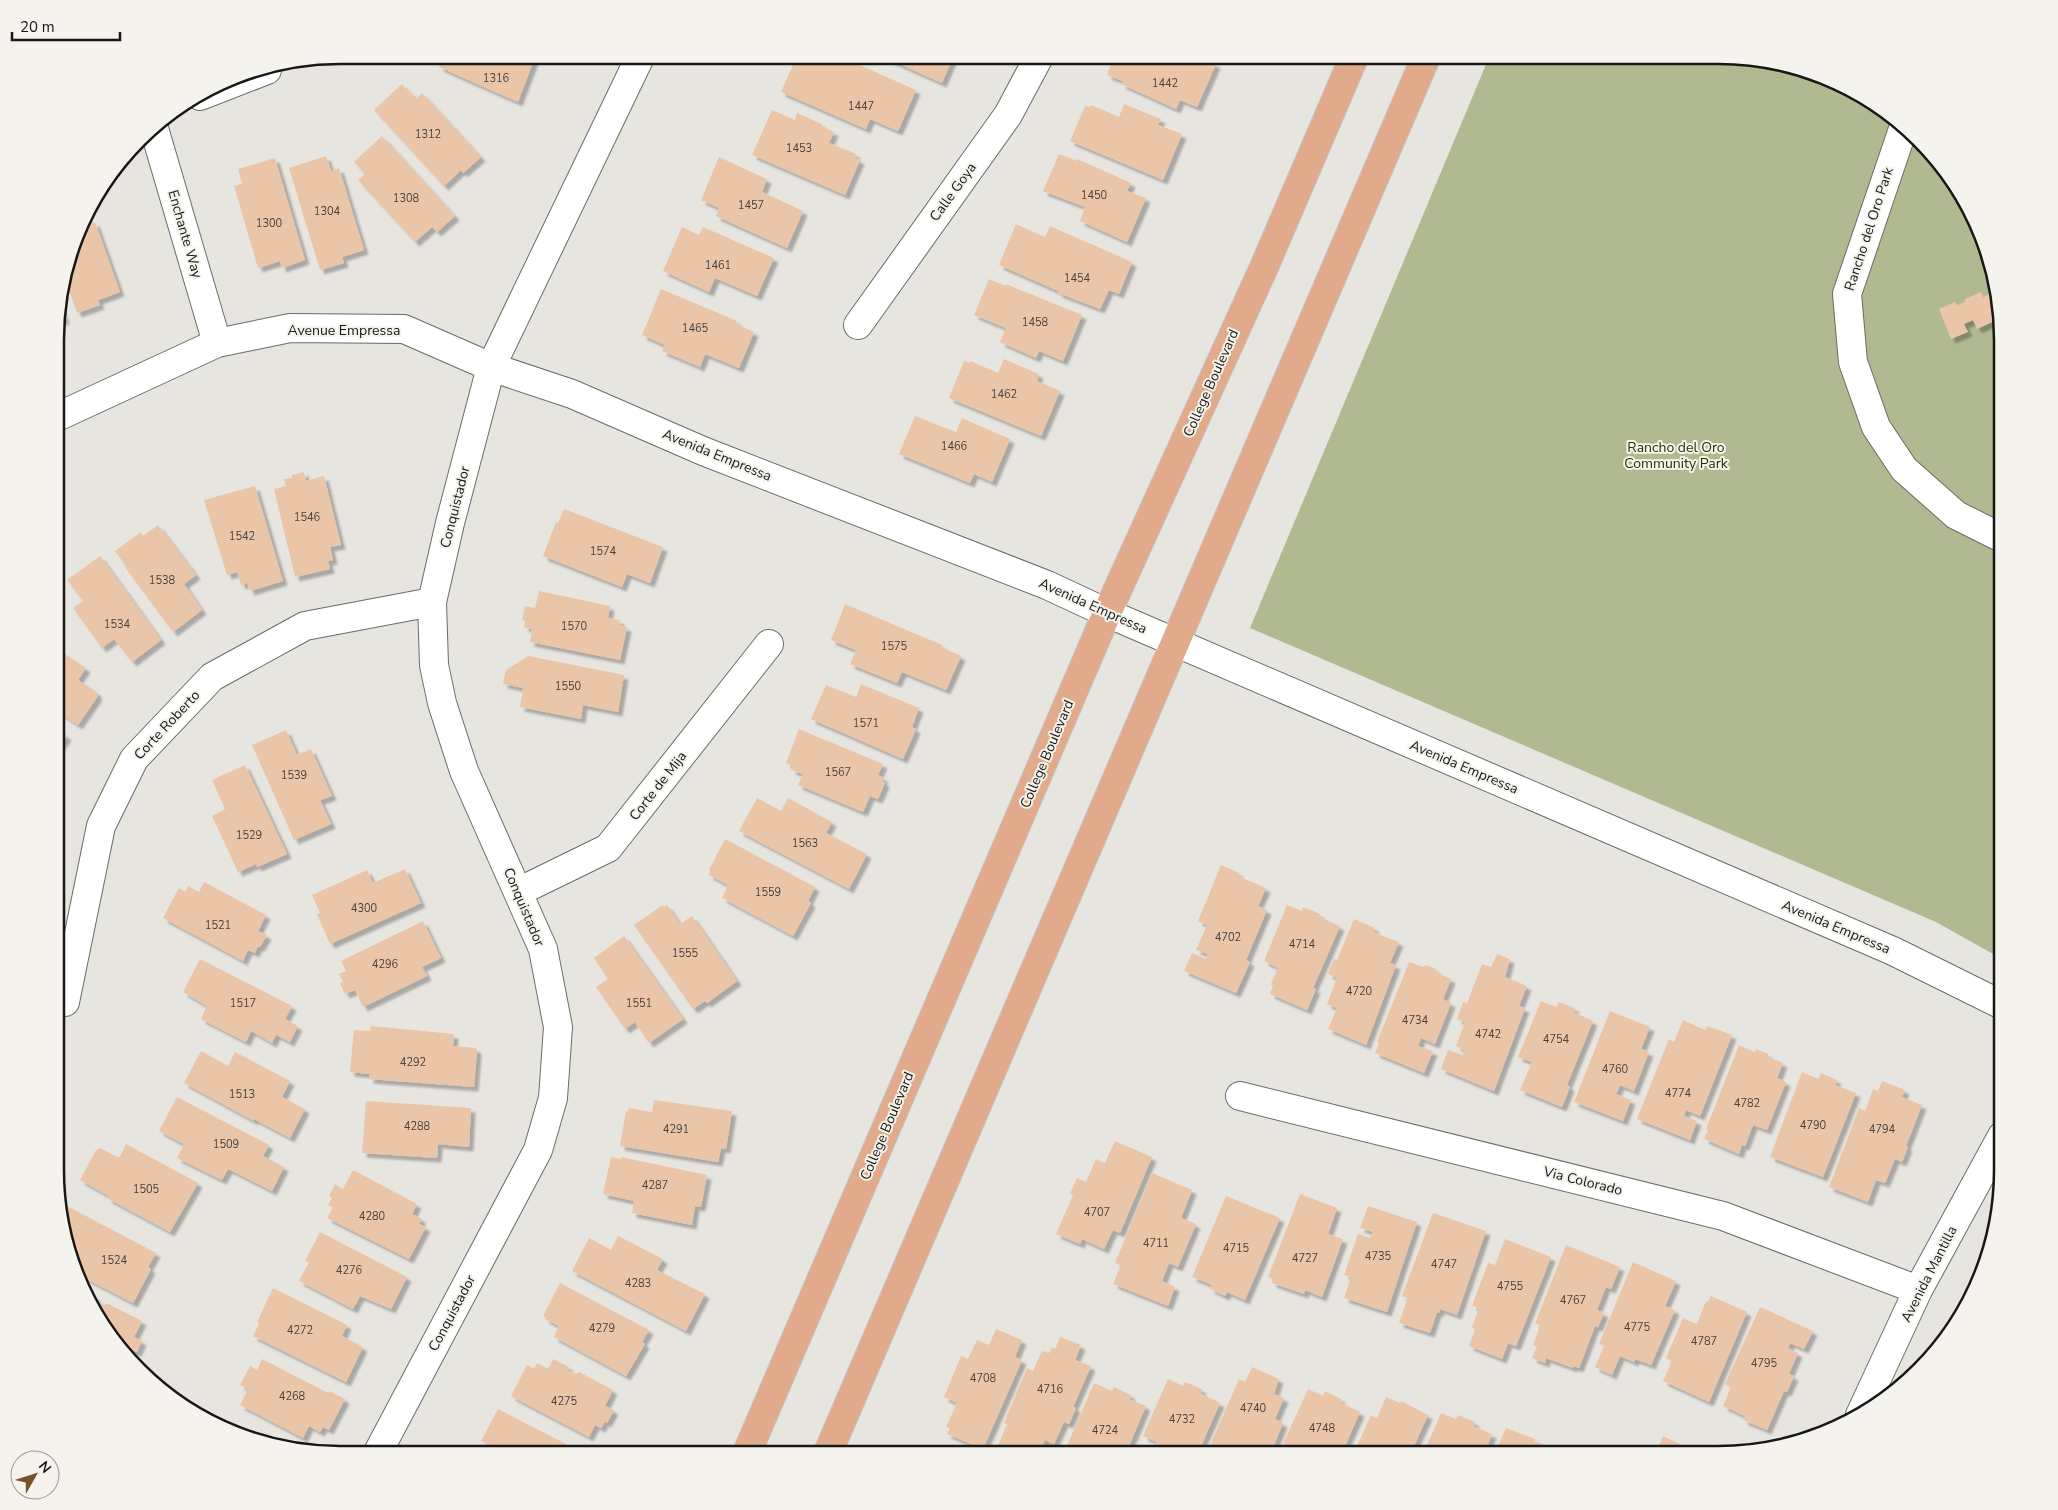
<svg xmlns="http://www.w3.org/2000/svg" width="2058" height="1510" viewBox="0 0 2058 1510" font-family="'Nunito Sans',sans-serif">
<defs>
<filter id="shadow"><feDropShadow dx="4.5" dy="4.5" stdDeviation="1" flood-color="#0004"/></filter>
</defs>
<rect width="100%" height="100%" fill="#e7e5e0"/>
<path fill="#b0b990" d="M1490,55L1736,56L1810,70L1892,114L1944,166L1973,214L2002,322V959L1936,922L1250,628Z"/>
<path fill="#ebc5a7" filter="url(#shadow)" d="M436,55H531L535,57L518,102L439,67L443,58Z
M795,55H842L856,62L855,63L916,90L898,131L870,119L866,129L781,92L794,63L792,62Z
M879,55H954L942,83Z
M1115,55H1157L1164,58L1165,55H1197L1216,64L1197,107L1180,100L1176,109L1121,84L1123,81L1107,75Z
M402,84L416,99L422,93L481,157L463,173L461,170L444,186L374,110Z
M1124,104L1161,119L1158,125L1182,134L1163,180L1070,141L1085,106L1090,107L1091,105L1119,117Z
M772,110L795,120L797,113L822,124L821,126L834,132L829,143L856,154L854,157L860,160L845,195L752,155Z
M382,136L455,216L437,232L432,227L415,242L358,180L365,174L354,162Z
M1059,154L1077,161V159L1131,183L1127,191L1146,198L1127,242L1080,221L1085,207L1043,191Z
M326,156L331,171L339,168L364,250L342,257L344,263L320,270L289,168Z
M719,157L767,179L762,192L803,211L787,248L716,216L719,208L701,200Z
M275,158L305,260L282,268L280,261L258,268L234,186L242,184L238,169Z
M85,213L89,224L95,222L120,292L98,300L100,305L77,313L65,279Z
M1016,224L1045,237L1050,226L1132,262L1119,294L1109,290L1100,309L1058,293V291L999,265Z
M682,227L699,235L703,227L774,258L757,296L715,278L709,292L663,271Z
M989,279L1006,286V284L1082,315L1063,361L1039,351L1036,358L1000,342L1006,328L974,315Z
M661,289L737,321L736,324L754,332L739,368L705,354L700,367L662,351L665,345L642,335Z
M1981,292L1983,297L1994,292L2001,318L1977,329L1973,320L1964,324L1968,332L1951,339L1939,309L1955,302L1957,305L1965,302V299Z
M59,300L65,320L57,322V303Z
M1004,359L1039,374L1037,381L1060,391L1041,436L949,398L964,361L969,363L970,361L998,373Z
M915,416L956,432L962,418L1010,439L992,482L974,474L970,483L899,454Z
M304,472L306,481L324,476L341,545L330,547L333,560L328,561L330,569L295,577L274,489L286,486L284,479L292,478V475Z
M255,486L283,581L250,591L247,583L241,585L237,572L227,575L204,500Z
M564,509L663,547L650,583L627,574L622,587L543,556L556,522L558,523Z
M158,525L196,575L184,584L202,610L173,632L125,567L126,566L115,551L141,532L143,536Z
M100,556L161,640L132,662L114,639L102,648L73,608L83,601L67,580Z
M539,591L610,606L608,618L620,620L619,625L627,627L620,660L530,642L532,629L524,627L525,621L522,620L525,606L535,608Z
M845,604L942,645L941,647L961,656L946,690L902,672L897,683L850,664L856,650L831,640Z
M57,649L86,668L78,680L98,693L96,694L98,696L78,725L57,711Z
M528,656L624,675L618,712L583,705L581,719L520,707L523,688L503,684L506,670Z
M861,684L919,708L912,727L916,729L903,759L811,719L826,685L856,697Z
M57,729L67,736L57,751Z
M799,729L883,764L878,775L884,778L882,781L885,783L878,799L870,796L863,812L798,785L803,774L791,770L793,766L786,763Z
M286,730L297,755L311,749L332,796L320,800L331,824L294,840L252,745Z
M245,765L287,854L257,867L256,864L238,872L212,816L225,809L212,780Z
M757,798L781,811L788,798L832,822L826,833L867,854L849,889L739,831Z
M725,839L815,887L808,901L811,903L793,936L722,898L728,885L709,875L710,872L709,870Z
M1221,865L1239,873L1238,876L1266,888L1258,906L1267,910L1246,960L1250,962L1236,993L1184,971L1192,953L1206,959L1208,954L1196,950L1207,925L1198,921Z
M405,869L421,903L330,944L317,914L320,913L312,895L367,870L373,883Z
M204,882L266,915L258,931L267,935L260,947L258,946L255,953L248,950L243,961L163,918L179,888L185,892L188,886L199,892Z
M663,905L664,907L667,905L680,924L692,916L737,981L707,1003L705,1001L693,1009L634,925Z
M1287,905L1302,911L1303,907L1320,914L1319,917L1340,926L1313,988L1316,989L1307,1010L1270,994L1273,986L1271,984L1278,968L1264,961Z
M1354,919L1375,928L1373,932L1399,942L1390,963L1396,965L1366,1045L1328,1029L1337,1008L1327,1004L1337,978L1328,974L1334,959L1337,960Z
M423,921L441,958L422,967L427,976L363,1007L355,990L345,994L340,983L343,982L339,974L346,971L341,961Z
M624,936L683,1019L649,1043L635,1022L625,1029L596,987L608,979L594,958Z
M1497,954L1510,959L1505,977L1527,986L1519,1006L1525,1008L1494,1091L1441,1069L1448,1050L1463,1055L1464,1050L1456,1046L1465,1022L1457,1019L1463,1002L1467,1003L1482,964L1491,967Z
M200,959L292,1006L285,1019L298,1026L290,1042L276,1035L272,1043L251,1031L246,1042L201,1019L207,1006L183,992Z
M1409,962L1424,967L1425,965L1436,969L1435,972L1451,979L1443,999L1451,1003L1435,1044L1421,1038L1418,1046L1433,1051L1424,1073L1375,1053L1379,1044L1377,1042Z
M1541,1001L1556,1007L1559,1002L1575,1008L1573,1012L1593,1021L1567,1085L1570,1087L1562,1107L1520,1090L1532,1062L1518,1057Z
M1610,1011L1650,1027L1641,1049L1649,1052L1634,1091L1620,1085L1616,1094L1631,1100L1623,1121L1574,1102Z
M1683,1020L1705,1030L1707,1026L1732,1035L1700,1116L1686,1110L1684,1116L1697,1121L1690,1140L1637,1119L1669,1039L1674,1042Z
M371,1026L454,1034L453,1046L476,1048L477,1051L474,1087L369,1079L370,1074L350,1072L354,1030L370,1031Z
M1739,1045L1755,1052L1756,1049L1768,1054V1057L1783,1063L1777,1078L1786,1082L1767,1130L1753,1125L1745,1146L1742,1145L1739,1154L1704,1139L1708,1130L1706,1129Z
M201,1051L228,1066L235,1052L290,1081L282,1097L305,1109L290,1138L254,1119V1121L184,1083Z
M1802,1072L1818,1079L1821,1073L1837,1080L1835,1085L1856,1093L1823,1177L1770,1157Z
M1882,1081L1905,1090L1902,1097L1922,1105L1906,1146L1908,1147L1902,1162L1895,1159L1885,1183L1876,1180L1868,1202L1829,1187L1859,1108L1865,1111L1873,1089L1878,1091Z
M177,1097L269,1145L263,1156L284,1167L272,1191L228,1169L222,1180L177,1158L184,1144L159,1131Z
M654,1100L732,1111L726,1149L721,1148L718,1162L620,1146L626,1111L628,1112L629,1108L652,1112Z
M366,1101L471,1108L469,1147L438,1144L437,1158L362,1153Z
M1115,1141L1152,1157L1120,1233L1113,1230L1104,1249L1082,1239L1080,1244L1056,1234L1073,1195L1070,1194L1077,1178L1086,1182L1096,1159L1105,1163Z
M126,1144L198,1183L170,1232L107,1198L109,1196L80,1180L96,1150H98L100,1148L119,1158Z
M611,1157L621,1159V1157L707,1175L701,1207L695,1206L692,1225L632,1213L634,1201L603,1194Z
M353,1170L417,1204L412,1214L422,1219L419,1224L426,1227L409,1259L327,1218L333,1207L328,1205L332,1198L329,1196L335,1184L343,1189Z
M1152,1173L1192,1190L1181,1218L1196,1224L1178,1267L1169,1263L1162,1281L1175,1287L1168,1306L1113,1284L1121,1265L1115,1263Z
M1300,1194L1337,1208L1328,1234L1343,1239L1322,1297L1305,1290L1304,1294L1272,1283L1273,1279L1268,1277Z
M1226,1196L1280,1218L1245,1300L1227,1292L1225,1296L1210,1289L1212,1285L1192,1277Z
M65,1205L156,1253L148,1267L151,1269L133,1303L85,1278L84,1273L79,1270L60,1215Z
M1368,1206L1417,1222L1387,1312L1344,1298L1351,1277L1344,1275L1358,1234L1370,1238L1373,1232L1360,1228Z
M1433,1213L1486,1231L1457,1315L1440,1309L1439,1313L1437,1312L1430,1333L1399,1323L1408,1298L1402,1296Z
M320,1232L407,1277L391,1309L360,1296L353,1309L299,1281L309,1262L305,1261Z
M618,1236L663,1259L657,1270L705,1294L686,1331L572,1271L589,1238L611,1250Z
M1505,1239L1551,1257L1516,1346L1508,1343L1502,1359L1469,1346L1475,1329L1472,1328L1479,1308L1472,1306L1488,1263L1495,1265Z
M1566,1245L1620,1267L1611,1289L1606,1287L1597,1310L1604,1313L1598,1327L1595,1326L1579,1368L1573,1366V1368L1546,1358L1545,1363L1532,1358L1537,1346L1533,1345L1540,1325L1535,1323Z
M1633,1262L1676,1281L1665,1306L1675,1310L1651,1365L1635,1359L1634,1362L1620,1356L1612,1375L1595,1367L1604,1346L1599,1344Z
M560,1283L649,1330L642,1342L645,1344L626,1376L554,1337L559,1326L545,1319L546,1317L543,1316Z
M273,1288L347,1325L342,1336L363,1347L346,1382L253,1336L259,1324L257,1322Z
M86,1292L96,1297L95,1300L105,1305L106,1303L142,1321L134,1337L142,1341L137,1352L134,1351L131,1356L93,1312Z
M1711,1296L1747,1312L1709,1402L1663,1381L1672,1361L1666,1358L1683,1318L1697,1324L1706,1301L1708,1302Z
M1760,1307L1813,1331L1804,1349L1790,1343L1788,1348L1798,1353L1789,1374L1794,1376L1787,1392L1784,1391L1767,1430L1743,1420L1745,1416L1723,1406L1731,1387L1725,1384Z
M996,1329L1022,1340L1015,1357L1022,1360L983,1449L947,1434L950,1428L946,1427L957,1403L944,1397L961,1356L968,1359L977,1340L989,1345Z
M1060,1337L1081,1345L1075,1360L1091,1366L1073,1407L1076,1408L1069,1424L1064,1422L1054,1444L1045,1440L1043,1445L1057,1452L1055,1455H1014L997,1448L1007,1424L1004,1423L1027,1368L1033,1371L1042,1351L1049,1353L1052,1347L1055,1349Z
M262,1359L328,1393L329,1391L345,1399L329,1430L323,1427L320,1432L309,1426L303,1438L240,1405L248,1389L240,1385L250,1366L257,1370Z
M553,1359L569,1367L567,1370L576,1374L579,1372L613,1390L605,1406L614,1410L607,1423L605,1421L601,1428L595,1425L589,1437L511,1396L527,1365L534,1369L537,1363L548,1369Z
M1252,1367L1279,1379L1274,1394L1284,1398L1275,1419L1283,1423L1270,1455H1206L1239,1379L1245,1382Z
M1168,1379L1183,1386L1185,1382L1202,1389L1200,1393L1220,1403L1197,1455H1151L1157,1442L1143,1436Z
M1094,1383L1112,1391L1114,1387L1131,1395L1129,1399L1146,1406L1125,1455H1063Z
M1308,1389L1323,1396L1325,1391L1341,1399L1340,1402L1360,1412L1341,1455H1295L1297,1450L1283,1444Z
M1386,1397L1400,1403L1401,1401L1428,1415L1410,1455H1353L1371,1415L1377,1418Z
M498,1409L587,1455L507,1454L481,1441Z
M1441,1413L1456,1419L1458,1415L1475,1422L1473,1426L1492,1434L1484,1455H1423Z
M235,1423L276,1443L275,1444L231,1433L230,1432Z
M1506,1428L1535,1439L1534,1441L1551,1447L1547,1455H1494Z
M1663,1436L1686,1447L1682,1455H1655Z"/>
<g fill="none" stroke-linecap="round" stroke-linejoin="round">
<g stroke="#6d6b67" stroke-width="30">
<path id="minor" d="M200,96L267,70
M153,125L217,343
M1904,126L1847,294L1853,362L1876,427L1904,469L1956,515L2002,538
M858,325L1008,115L1040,55
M57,417L217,343L290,328L404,329L491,367L572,394L703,451L1047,585L1107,613L1893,951L2002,1005
M518,892L608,848L769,644
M65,1002L101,826L134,759L212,677L305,626L432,602
M1240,1096L1723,1216L1918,1290
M1860,1415L1918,1290L2002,1136
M377,1454L538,1150L553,1098L558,1027L543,949L464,771L442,703L434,665L432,602L450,523L491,367L641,55"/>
</g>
<g stroke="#c3c3c2" stroke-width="30">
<path id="major" d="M746,1455L1107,613L1265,265L1355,55
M827,1455L1427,55"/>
</g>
<use href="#minor" stroke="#fff" stroke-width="28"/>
<use href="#major" stroke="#e1ab8b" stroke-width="28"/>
</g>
<g text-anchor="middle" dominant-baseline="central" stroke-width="4" stroke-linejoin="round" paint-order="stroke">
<g font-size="11" fill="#4d423a">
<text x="496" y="78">1316</text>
<text x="1165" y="83">1442</text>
<text x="861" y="106">1447</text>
<text x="428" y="134">1312</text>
<text x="799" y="148">1453</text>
<text x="1094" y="195">1450</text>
<text x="406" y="198">1308</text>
<text x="751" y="205">1457</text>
<text x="327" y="211">1304</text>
<text x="269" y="223">1300</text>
<text x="718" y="265">1461</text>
<text x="1077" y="278">1454</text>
<text x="1035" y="322">1458</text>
<text x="695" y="328">1465</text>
<text x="1004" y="394">1462</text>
<text x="954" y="446">1466</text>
<text x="307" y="517">1546</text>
<text x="242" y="536">1542</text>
<text x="603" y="551">1574</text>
<text x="162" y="580">1538</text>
<text x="117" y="624">1534</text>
<text x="574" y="626">1570</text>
<text x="894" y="646">1575</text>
<text x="568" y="686">1550</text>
<text x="866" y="723">1571</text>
<text x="838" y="772">1567</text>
<text x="294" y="775">1539</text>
<text x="249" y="835">1529</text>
<text x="805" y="843">1563</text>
<text x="768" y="892">1559</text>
<text x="364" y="908">4300</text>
<text x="218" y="925">1521</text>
<text x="1228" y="937">4702</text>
<text x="1302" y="944">4714</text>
<text x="685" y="953">1555</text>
<text x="385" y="964">4296</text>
<text x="1359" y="991">4720</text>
<text x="243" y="1003">1517</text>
<text x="639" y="1003">1551</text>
<text x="1415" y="1020">4734</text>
<text x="1488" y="1034">4742</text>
<text x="1556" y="1039">4754</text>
<text x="413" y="1062">4292</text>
<text x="1615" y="1069">4760</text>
<text x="1678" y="1093">4774</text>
<text x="242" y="1094">1513</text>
<text x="1747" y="1103">4782</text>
<text x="1813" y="1125">4790</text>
<text x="417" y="1126">4288</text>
<text x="676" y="1129">4291</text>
<text x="1882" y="1129">4794</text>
<text x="226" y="1144">1509</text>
<text x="655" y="1185">4287</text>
<text x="146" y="1189">1505</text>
<text x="1097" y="1212">4707</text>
<text x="372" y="1216">4280</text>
<text x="1156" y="1243">4711</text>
<text x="1236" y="1248">4715</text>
<text x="1378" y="1256">4735</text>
<text x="1305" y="1258">4727</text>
<text x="114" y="1260">1524</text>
<text x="1444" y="1264">4747</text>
<text x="349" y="1270">4276</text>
<text x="638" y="1283">4283</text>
<text x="1510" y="1286">4755</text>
<text x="1573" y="1300">4767</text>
<text x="1637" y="1327">4775</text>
<text x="602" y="1328">4279</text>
<text x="300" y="1330">4272</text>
<text x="1704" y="1341">4787</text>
<text x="1764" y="1363">4795</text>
<text x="983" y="1378">4708</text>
<text x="1050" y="1389">4716</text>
<text x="292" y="1396">4268</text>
<text x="564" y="1401">4275</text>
<text x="1253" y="1408">4740</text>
<text x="1182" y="1419">4732</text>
<text x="1322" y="1428">4748</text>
<text x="1105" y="1430">4724</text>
</g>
<g font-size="14" fill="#181715" stroke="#f5f3ed">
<text transform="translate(953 192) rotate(-54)">Calle Goya</text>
<text transform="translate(1869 229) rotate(-72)">Rancho del Oro Park</text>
<text transform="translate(185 234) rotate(74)">Enchante Way</text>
<text x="344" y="330">Avenue Empressa</text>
<text transform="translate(1211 383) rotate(-66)">College Boulevard</text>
<text transform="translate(717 455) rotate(22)">Avenida Empressa</text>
<text transform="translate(455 507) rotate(-76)">Conquistador</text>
<text transform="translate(1093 606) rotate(24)">Avenida Empressa</text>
<text transform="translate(167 725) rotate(-47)">Corte Roberto</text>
<text transform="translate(1047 754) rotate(-67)">College Boulevard</text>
<text transform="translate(1464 767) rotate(23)">Avenida Empressa</text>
<text transform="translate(658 786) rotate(-52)">Corte de Mija</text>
<text transform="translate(524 907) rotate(67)">Conquistador</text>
<text transform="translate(1836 927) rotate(23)">Avenida Empressa</text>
<text transform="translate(887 1126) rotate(-67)">College Boulevard</text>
<text transform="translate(1583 1181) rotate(14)">Via Colorado</text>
<text transform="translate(1929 1274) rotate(-63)">Avenida Mantilla</text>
<text transform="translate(452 1313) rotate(-62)">Conquistador</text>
</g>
<g font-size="14" fill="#293100" stroke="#f5f3ed">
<text x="1676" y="447">Rancho del Oro<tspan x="1676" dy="16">Community Park</tspan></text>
</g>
</g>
<path d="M0 0H2058V1510H0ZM340 64H1718A276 276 0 0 1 1994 340V1170A276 276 0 0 1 1718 1446H340A276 276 0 0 1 64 1170V340A276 276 0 0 1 340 64Z" fill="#f5f3ed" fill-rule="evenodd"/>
<path fill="none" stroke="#181715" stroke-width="2.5" d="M340 64H1718A276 276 0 0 1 1994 340V1170A276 276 0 0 1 1718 1446H340A276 276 0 0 1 64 1170V340A276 276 0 0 1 340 64Z"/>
<g transform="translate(35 1475) rotate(51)"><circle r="24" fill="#f5f3ed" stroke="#9d9b97"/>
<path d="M0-4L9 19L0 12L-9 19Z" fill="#75522b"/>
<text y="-8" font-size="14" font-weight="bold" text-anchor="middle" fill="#181715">N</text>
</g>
<path d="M12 32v8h108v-8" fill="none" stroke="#181715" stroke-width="2.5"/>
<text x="20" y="32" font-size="15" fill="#181715" stroke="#f5f3ed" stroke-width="4" paint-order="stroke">20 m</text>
</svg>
